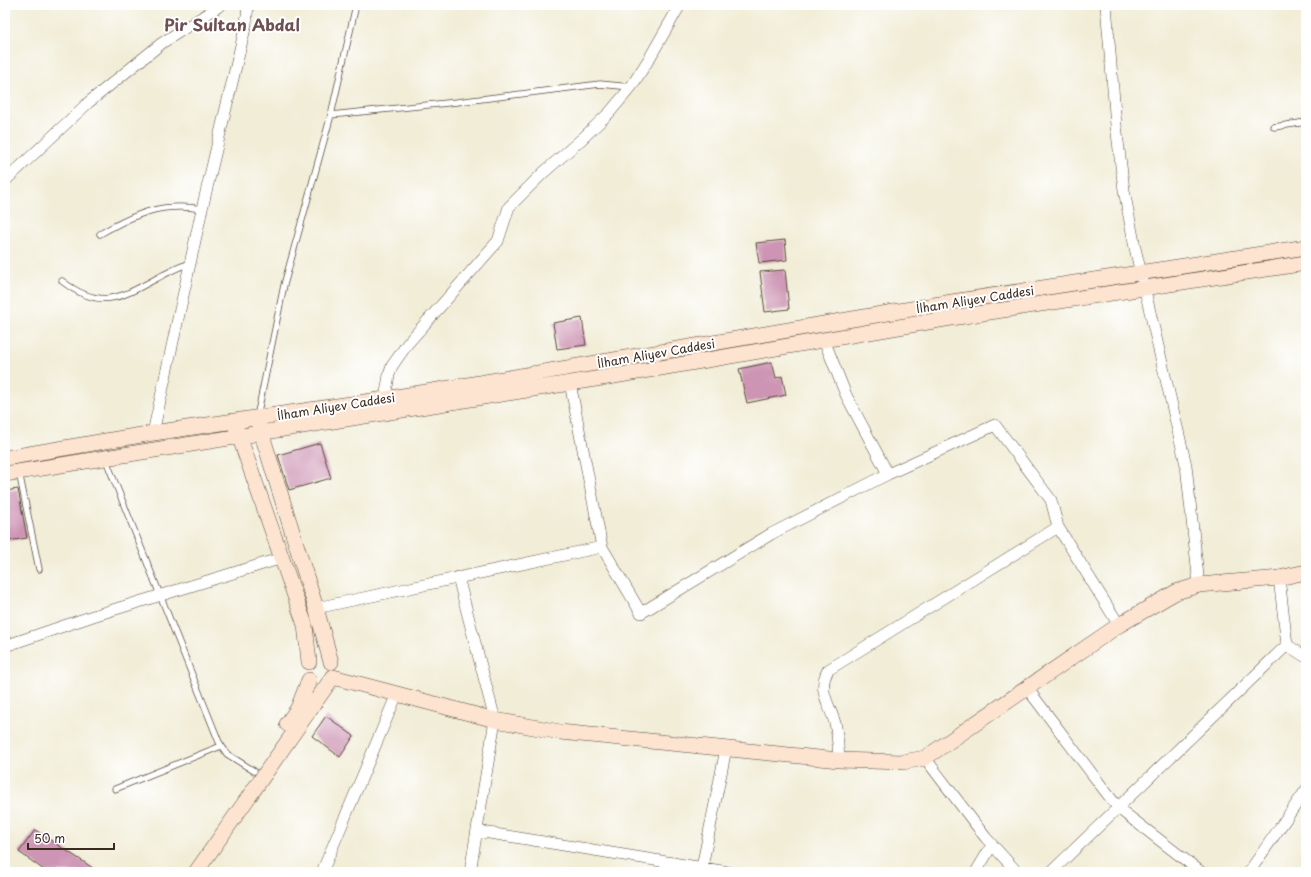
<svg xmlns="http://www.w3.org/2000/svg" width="1311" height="877" viewBox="0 0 1311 877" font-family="'Playpen Sans',sans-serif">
<rect width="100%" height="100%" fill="#fff"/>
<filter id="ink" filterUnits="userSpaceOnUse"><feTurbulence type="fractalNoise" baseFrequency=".025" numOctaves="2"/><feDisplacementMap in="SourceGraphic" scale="8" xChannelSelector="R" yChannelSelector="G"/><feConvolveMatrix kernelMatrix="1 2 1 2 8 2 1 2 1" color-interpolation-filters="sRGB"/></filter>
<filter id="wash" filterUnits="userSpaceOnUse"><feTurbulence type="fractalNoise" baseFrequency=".012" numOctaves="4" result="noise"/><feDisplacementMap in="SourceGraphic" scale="16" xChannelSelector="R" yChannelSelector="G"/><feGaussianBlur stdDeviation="0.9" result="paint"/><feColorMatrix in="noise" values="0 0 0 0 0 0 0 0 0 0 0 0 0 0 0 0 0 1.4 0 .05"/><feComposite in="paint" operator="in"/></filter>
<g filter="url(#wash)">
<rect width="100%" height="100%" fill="#f1edd7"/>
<g id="blocks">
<path fill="#cd94b4" d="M785,240L787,260L759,263L756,243Z
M785,270L789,309L765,312L760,272Z
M582,318L586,345L557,349L553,323Z
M772,362L776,378L782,376L786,395L747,403L739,369Z
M320,443L331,478L289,490L278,455Z
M18,489L27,538L8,541L5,523V491Z
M326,716L354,736L340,757L312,736Z
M35,830L99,872H47L19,852Z"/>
</g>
</g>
<g filter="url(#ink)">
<use href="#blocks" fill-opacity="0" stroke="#56473a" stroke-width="1"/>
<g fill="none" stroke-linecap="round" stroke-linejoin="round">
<g stroke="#56473a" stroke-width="7">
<path id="lane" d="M331,115L457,102L600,84L631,87
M1274,127L1306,122
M100,234C135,214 161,202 202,209
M62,281C102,312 122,297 163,275C172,271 180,265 191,264
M257,417L284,285L331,115L356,5
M106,460L219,742L227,754L254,771
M19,472L39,569
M115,789L221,746"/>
</g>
<g stroke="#56473a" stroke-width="12">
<path id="street" d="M1106,5L1116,125L1124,190L1135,248L1186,465L1199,585
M5,181L89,102L162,43L221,5
M824,340L846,395L888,474
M570,383L602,547L641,613L771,534L888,474L995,425L1051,500L1058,527L1119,625
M385,399L389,375L392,366L408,343L498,241L509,207L543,173L584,137L610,112L631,87L649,59L680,5
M153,433L202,209L246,24L248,5
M458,577L495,720L470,872
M316,608L602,547
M1287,645L1306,657
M5,646L93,616L282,558
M1027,688L1118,808L1201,872
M925,758L986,838L1017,872
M839,760C838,747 838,735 835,723C829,703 817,690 828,670L1058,527
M477,831L728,872
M322,872L397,694
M701,872L726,749
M976,872L992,845
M1051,872L1287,645L1279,578
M1249,872L1306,790"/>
</g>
<g stroke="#56473a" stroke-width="16">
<path id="secondary" d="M258,422L316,608L331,662
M236,427L305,625L309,662
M5,458L153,433L385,399L952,302L1306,247
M5,474L614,376L951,318L1306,263
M333,677L495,720L560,732L839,760L903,762L925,758L1119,625L1176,592L1199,585L1279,578L1306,572
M287,724L298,708L309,680
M196,872L330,681"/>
</g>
<use href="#lane" stroke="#fff" stroke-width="5.5"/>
<use href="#street" stroke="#fff" stroke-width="11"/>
<use href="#secondary" stroke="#fde4d1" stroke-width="15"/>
</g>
</g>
<g text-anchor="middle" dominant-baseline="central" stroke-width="4" stroke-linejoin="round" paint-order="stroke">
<g font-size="12" fill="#3b2a1e" stroke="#fff">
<text transform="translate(975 299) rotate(-9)">İlham Aliyev Caddesi</text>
<text transform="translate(656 353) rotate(-10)">İlham Aliyev Caddesi</text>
<text transform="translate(336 406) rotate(-9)">İlham Aliyev Caddesi</text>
</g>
<g font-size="16" font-weight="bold" fill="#6e4f52" stroke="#fff">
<text x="232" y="24">Pir Sultan Abdal</text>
</g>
</g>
<rect width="1311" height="877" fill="none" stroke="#fff" stroke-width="20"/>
<path d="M28 843v6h86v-6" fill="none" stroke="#3b2a1e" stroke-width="2"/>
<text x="34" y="843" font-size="12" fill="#3b2a1e" stroke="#ffffff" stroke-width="3" paint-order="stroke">50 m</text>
</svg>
